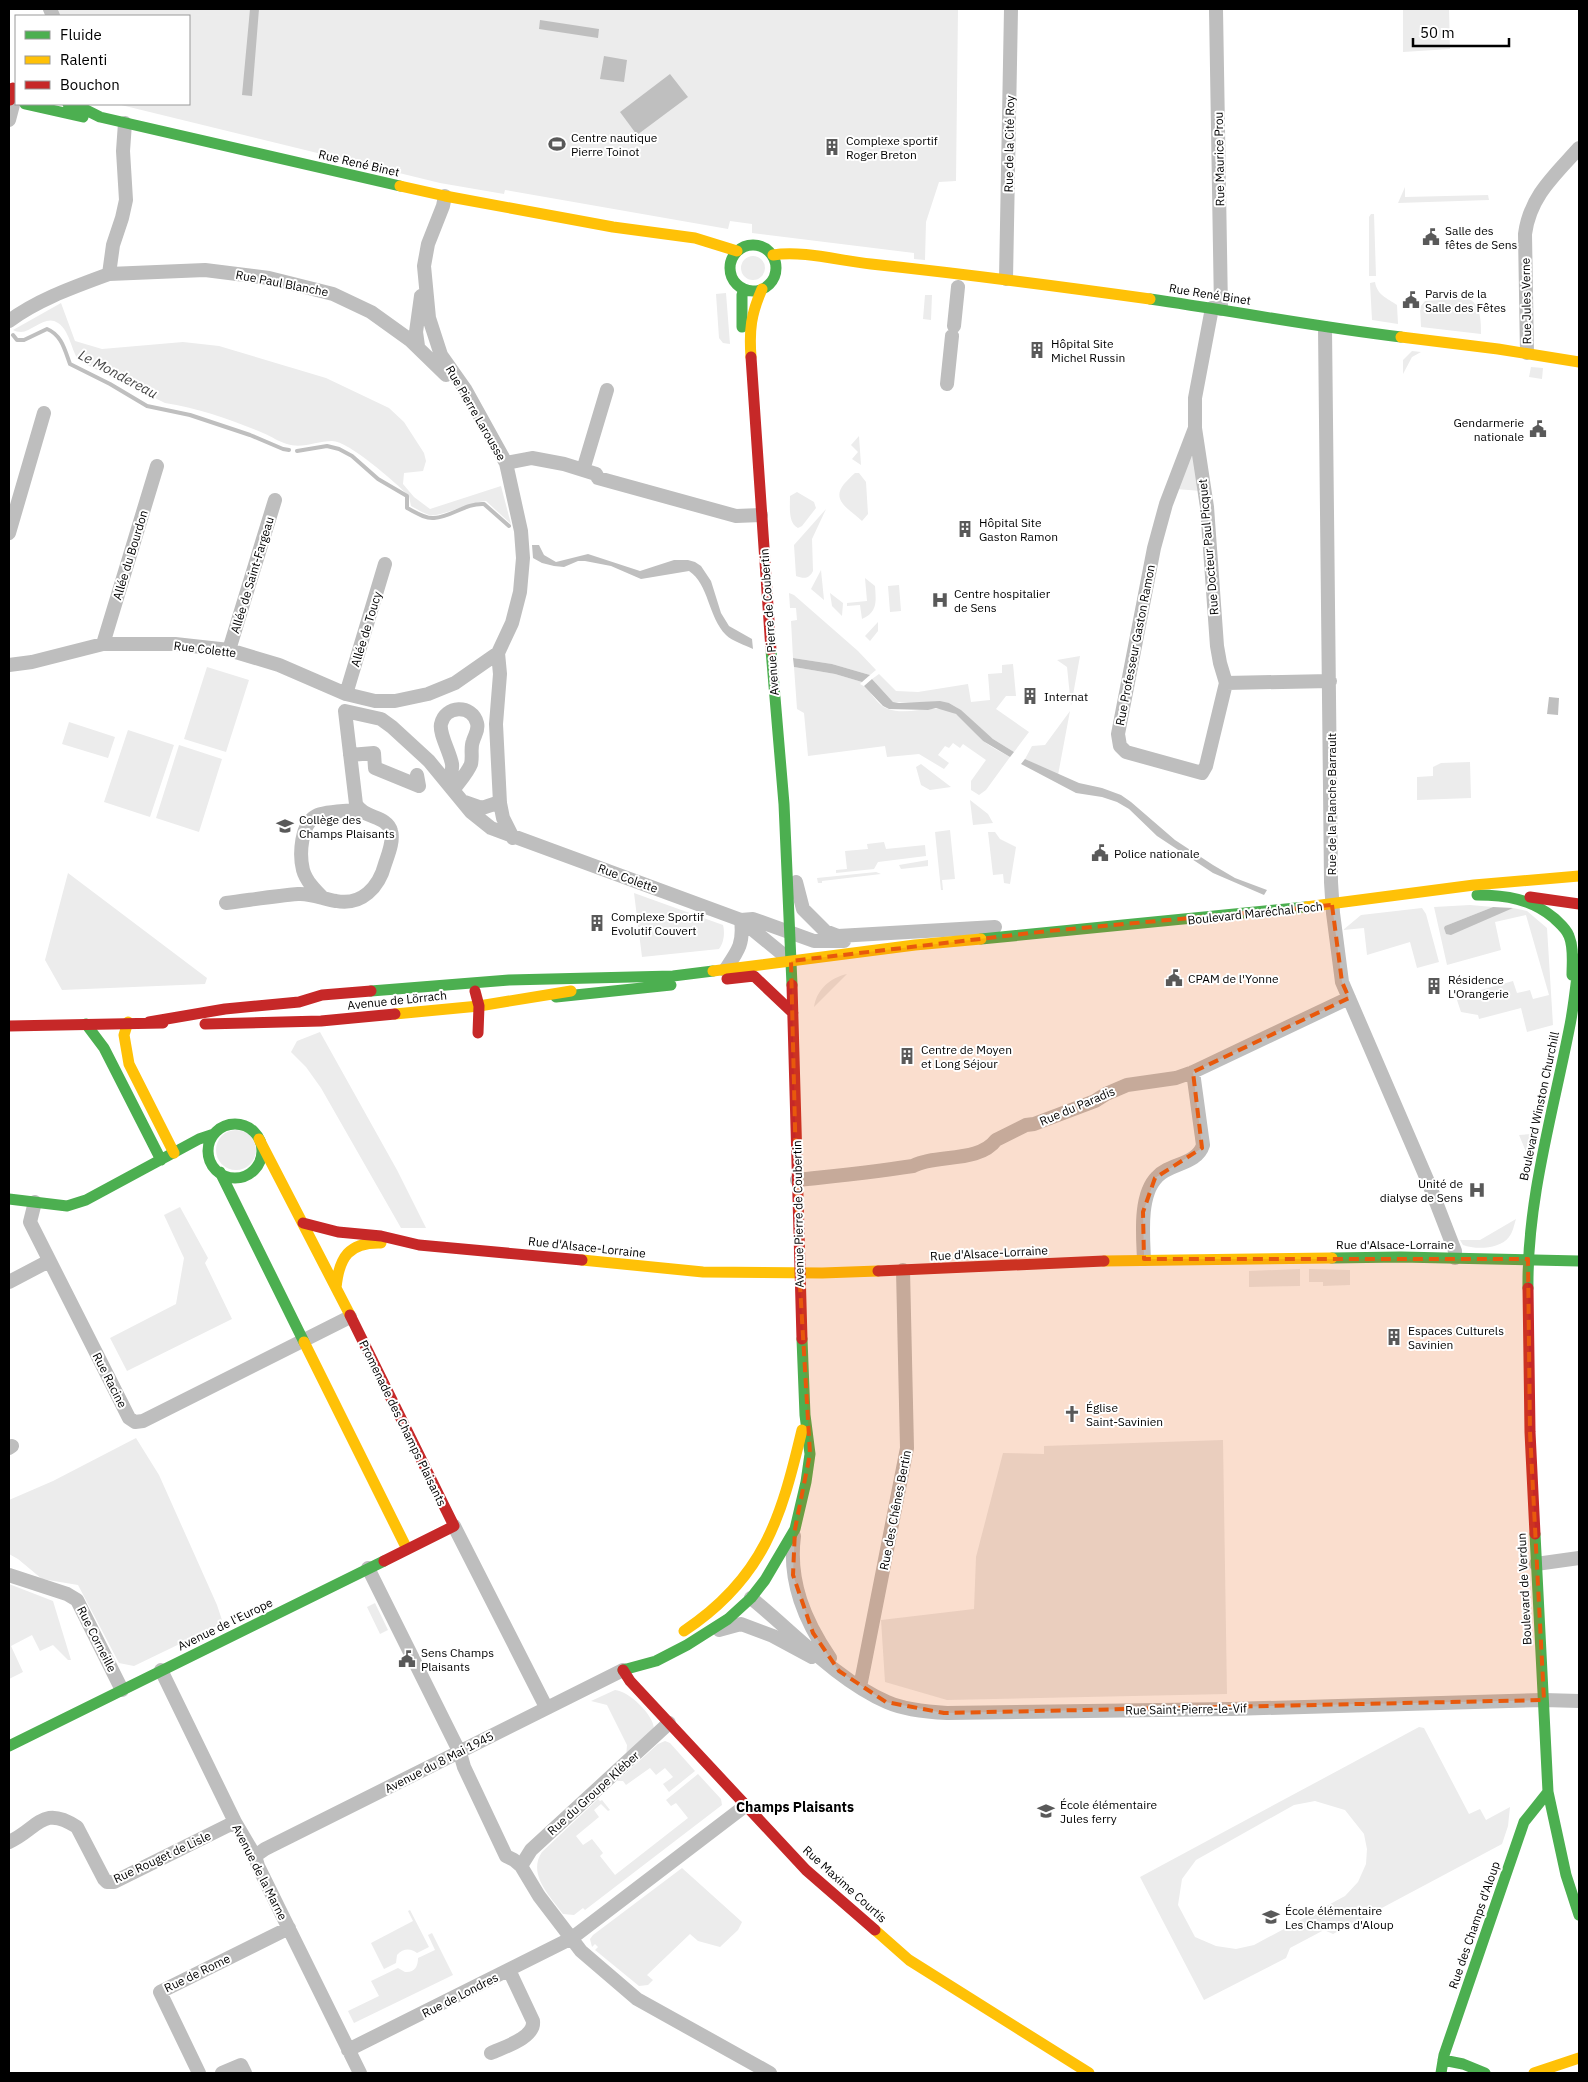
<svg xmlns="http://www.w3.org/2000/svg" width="1588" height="2082" viewBox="0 0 1588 2082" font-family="'IBM Plex Sans',sans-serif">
<rect width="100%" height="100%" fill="#fff"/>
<path fill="#ececec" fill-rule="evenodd" d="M56,9H958L956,181L939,182L926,222L925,260L914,259V253L752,233V224L730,221L728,229L505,190L504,194L440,183L117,104H189V16H58Z
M1403,9H1449L1450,49L1403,52Z
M1405,187V197L1488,195L1489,200L1398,203Z
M1371,214H1374L1376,276H1369V217Z
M741 268a12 12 0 1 1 24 0a12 12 0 1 1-24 0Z
M1375,282C1377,295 1387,298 1397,305L1398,324L1372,320L1370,283Z
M726,293L730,344L723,343L719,338L716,294Z
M925,295H932L931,320L923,319Z
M1468,298C1481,305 1481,321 1481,334L1421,327L1420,307L1425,301Z
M61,303L75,341L102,349L183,342L219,346L326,378L389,408L404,422L424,453L426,461L423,471L404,473L403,484L414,497L430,509L501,486L511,524L486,501C471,502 438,518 429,515C423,513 417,509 411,506L409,496C396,483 349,441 332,441C317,441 302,449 287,444C279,442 271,436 263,433C232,420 198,408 165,403L79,361C71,350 70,331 58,323C46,314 33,331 21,332C18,332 15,331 13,330Z
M1412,351L1421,352L1412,357L1403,374V360Z
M1531,367L1543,368L1542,379L1529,377Z
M859,436L861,465L852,459L858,452L851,445Z
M1192,448L1201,491L1176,489Z
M855,473H859L866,482L868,514L862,521C851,510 830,501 844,484C848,480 851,476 855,473Z
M797,492L814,502L816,508L802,526L798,528C788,523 790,507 790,496Z
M826,509L812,539L813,571C809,579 804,579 796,576L794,545Z
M821,570L824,600L811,589Z
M865,578L875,586C876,601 878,612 862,619L860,605L847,606V603L867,601Z
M899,585L901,611L890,612L888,586Z
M789,593L794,595L858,651L876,670L870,675L832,664L793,658L791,621L797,620L796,608H790Z
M830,593L843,603L842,616L832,606Z
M878,622V631L870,641L865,636Z
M1080,656L1071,706L1067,667L1057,660Z
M1013,664L1016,696H1006L996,709L1029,732L1014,752L993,739L956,707L949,703L893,702L872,679L879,674L896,691L918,692L968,684L971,702L990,700L988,674L1002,673V665Z
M207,667L249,680L226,752L184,739Z
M794,667L835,674L862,682L860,684C871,689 876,705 888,709C910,717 936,701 956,714C967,720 974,733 983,741C991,747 1001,752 1010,757L986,790L979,795L971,790V781L986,760L963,744L960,748L953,743L949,748L945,746L938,755L949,763L944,769L919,754L887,757L885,746L808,756L804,713L797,709Z
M1070,711L1058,775L1025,759L1032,746L1045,745Z
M69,722L115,737L108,758L62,744Z
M128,730L174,745L150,817L104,802Z
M179,745L222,759L199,832L156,818Z
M1470,762L1471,798L1417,800V777L1433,776V767L1441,763Z
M921,764L951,787L930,790L921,785L916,767Z
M970,800L988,814L993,823L973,825Z
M950,830L955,879L942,880L943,890H941L935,832Z
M988,832H995L1000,839L1016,847L1010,884L1004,883L1003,874L993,875Z
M884,842L886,849L925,845L926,856L878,862L874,869L836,873V870L847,869L845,851L868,849L867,844Z
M928,860V866L901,869L899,865Z
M876,872L881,874L822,881V883H818L817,878Z
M68,873L207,978L205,984L62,990L45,960Z
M634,893L723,925C725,932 724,943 719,949L642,957Z
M1470,905L1493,907L1445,926L1513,908L1527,911L1547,928L1553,1025L1527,1032L1521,1008L1479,1019L1478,1015L1461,1012L1457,1000L1460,999L1459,996L1513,981L1517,993L1530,990L1533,999L1549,995L1526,915L1495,922L1501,950L1447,965L1434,907Z
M1422,908L1426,914L1439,962L1417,968L1410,942L1367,955L1364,928L1343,930L1361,915Z
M847,974L814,1007C817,989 830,978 847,974Z
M320,1032L397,1170L426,1228H401L321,1088L306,1067L291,1052L297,1041Z
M216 1150a20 20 0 1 1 40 0a20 20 0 1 1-40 0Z
M1532,1134L1530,1152L1527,1154L1519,1135Z
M180,1207L208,1258L205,1263L232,1319L127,1371L110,1338L176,1304L184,1258L164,1215Z
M1516,1219C1514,1225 1513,1232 1509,1237C1500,1249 1476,1250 1463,1245L1460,1240H1480Z
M1300,1269V1286L1249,1287V1271Z
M1309,1269L1350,1270V1285L1323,1286V1282H1309Z
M136,1438L159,1475L217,1605L223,1623L134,1666L119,1663L78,1585L42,1579L18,1559L9,1554V1500L53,1481Z
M1223,1440L1227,1694L947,1700L885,1682L881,1620L974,1609L976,1557L1003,1453L1044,1454V1446Z
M9,1584L53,1601L71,1660H68L53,1645L40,1651L32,1635L11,1646L23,1672L9,1679Z
M375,1603L388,1630L380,1634L367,1607Z
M615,1690C629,1691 654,1715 654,1729L626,1758L627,1745L607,1705L591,1701Z
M1419,1727L1424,1728L1469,1814L1480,1809L1486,1820L1510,1807L1508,1826L1502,1844L1333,1934L1324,1930L1290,1948L1286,1958L1204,2000L1140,1877ZM1315,1801L1345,1810L1364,1834L1367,1849L1366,1864L1358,1882L1345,1896L1254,1945L1236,1949L1216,1946L1195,1937L1178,1905L1182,1879L1196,1860L1294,1805Z
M665,1741L670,1743L695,1771L669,1792L663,1784L673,1777L665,1768L656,1775L650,1768L626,1785L623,1781H617L658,1744Z
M698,1774L721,1799L722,1805L585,1910L583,1908L574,1915L563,1914C550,1896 527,1874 542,1852L598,1799L600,1801L602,1800L610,1810L608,1811L601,1804L594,1810L599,1817L576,1836L583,1845L592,1839L603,1853L600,1856L615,1875L688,1818L676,1803L671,1806L666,1800Z
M682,1868L742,1922L738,1930L720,1947L698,1941L690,1934L647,1975L653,1980L648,1985L639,1986L595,1950L598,1947L595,1944L592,1947L590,1939L593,1935Z
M410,1910L429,1947L417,1953C411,1948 403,1948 397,1955L396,1963L384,1969L371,1943L413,1921L408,1911Z
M432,1933L453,1975L354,2023L348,2011L379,1996L371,1981L398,1968L405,1972C414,1973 418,1967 418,1958L435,1950L428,1935Z"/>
<path fill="#bfbfbf" d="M250,9H259L252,96L242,95Z
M540,20L599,29L598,38L539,29Z
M604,56L627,60L624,82L600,79Z
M670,74L688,97L637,135L620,112Z
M532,545H539L544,555L556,562L588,554L640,571L674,560H688L695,562L701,566L711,581L721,613L729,626L752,639L753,649C745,645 732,641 726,635C708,617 709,584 689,571L641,579L611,566L585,561H578L564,567L554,566L542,563L533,558Z
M793,658L832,664L870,675L862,682L835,674L794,667Z
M872,679L893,702L899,703L940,701L949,703L961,710L993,739L1014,752L1010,757L983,741L956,714L936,708L928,710L889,709L883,706L864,686Z
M1549,697L1559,698L1558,715L1547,714Z
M1025,759L1079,783L1102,788L1121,795L1131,802L1175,840L1213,865L1235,878L1267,890L1264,895L1213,873L1157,836L1129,809L1117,802L1102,797L1076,793L1021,764Z
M1493,907L1513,908L1451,935L1446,934L1444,928L1445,926Z"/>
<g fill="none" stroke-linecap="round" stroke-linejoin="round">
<path stroke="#bfbfbf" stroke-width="4" d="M13,335L17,340H24L47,329C62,335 65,351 70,364L110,384L147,406L190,415L250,435L283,449L289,450
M297,451L327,446L339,449L352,456L378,479L407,496V508C415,512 425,519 434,518C452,517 465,503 484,504L509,526"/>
<path stroke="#bebebe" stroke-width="14" d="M50,9L53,16
M1216,9L1221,309
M9,120L14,101
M445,196L443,206L428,244L424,266L429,318L441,355L465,389L506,463L521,531L523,558L520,592L512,623L498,653L500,674L496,724L500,803L503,818L513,838
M109,274L205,270L269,278L333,294L371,312L410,340L446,375
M1006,279L1011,9
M1212,308L1195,398V428L1207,507L1217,646L1220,663L1226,683L1330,681
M9,321C39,299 74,287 109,274L113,245L122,218L126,200L123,151L125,123
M954,326L958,287
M1325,328L1331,882L1333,913L1342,982L1429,1184L1455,1251V1258
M418,346L416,332L421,296
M1527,353L1525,234C1530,196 1555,175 1579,148
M947,384L952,336
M1195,428L1166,504L1154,548L1118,734L1120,746L1126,752L1202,773L1206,766L1226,683
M506,463L532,458L564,464L596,474L598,478L736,516L761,515
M583,470L607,390
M9,533L44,413
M103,644L157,466
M229,650L275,500
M9,665L32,662L103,644H175L229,650L279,665L346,694L375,701H395L428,694L455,683L498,653
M346,694L385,564
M350,755L374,753L375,768L419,786L417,775
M448,783C450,777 453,770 452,764C450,752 439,734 441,724C445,705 472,704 477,723C479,730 475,734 473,741C470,748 473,756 471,764C468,772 459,782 454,789
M465,802L482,808L500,802
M796,882L803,909L825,931L838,936L995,927
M323,898C315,890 306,881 303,870C299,854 301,824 316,816C325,811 348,811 359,810
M226,903C250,900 274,896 298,894C311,893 323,899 336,901C362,906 379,887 385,864C388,855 394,841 391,831C387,815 363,819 356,804L345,711L381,719L392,727L429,761L471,812L491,828L741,920L791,961
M741,920L753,919L814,941H844
M725,970C738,951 744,944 741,920
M797,1180C836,1176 874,1172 913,1166C935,1154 979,1163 996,1140L1026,1125L1034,1124L1095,1101L1106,1094L1127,1085L1176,1078L1193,1072L1349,998
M35,1202L30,1222L129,1418L135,1422L143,1421L350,1317
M1144,1259C1143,1236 1139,1195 1157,1177C1169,1163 1197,1165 1203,1145L1193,1072
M9,1282L49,1261
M9,1448L12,1446
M454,1526L546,1707
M794,1536C788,1582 805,1621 830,1658
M1536,1564L1579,1558
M368,1568L460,1753L464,1767L506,1856L514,1860L521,1866L539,1896L581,1951L637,1999L770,2073
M9,1575L67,1594L77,1600L122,1690
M751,1598C792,1631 838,1681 887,1702C905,1710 927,1712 947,1713L1231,1709L1544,1700L1579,1701
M719,1630L741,1624L773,1636L812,1657
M161,1670L235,1822L255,1856L258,1866L360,2073
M860,1687L907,1448L903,1270
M9,1842C38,1829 42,1804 77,1827L104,1879L107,1882H114L235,1822
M255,1856L265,1849L623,1670
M521,1866L531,1850L669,1723
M348,2050L572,1938L745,1806
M491,2053C504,2047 535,2038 533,2021L509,1970
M199,2073L160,1992L289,1928
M222,2073L241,2065L245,2073"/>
<path stroke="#4caf50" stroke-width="11" d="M25,104L83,117
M68,104L80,107L100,117L400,186
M730 268a23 23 0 1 1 46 0a23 23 0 1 1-46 0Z
M1150,299C1233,311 1317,327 1401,337
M742,327V295L744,289
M771,650L784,804L792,985
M1477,895C1506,895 1531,899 1554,918C1560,924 1566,928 1569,936C1574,948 1572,962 1572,975
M981,939L1306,907
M371,991L509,980L673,976L713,971
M556,997L671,985
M86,1024L104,1048L161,1160
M208 1151a27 27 0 1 1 54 0a27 27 0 1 1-54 0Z
M220,1172L304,1342
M9,1199L67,1206L86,1200L199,1139L214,1134
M1332,1258L1401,1257L1579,1261
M1528,1288C1527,1201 1552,1116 1569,1030C1574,1007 1576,983 1579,959
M1535,1534L1548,1792L1566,1875L1579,1915
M623,1670L656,1661L687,1645L728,1619L751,1598L765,1580L795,1529L806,1482L810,1454L805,1415L802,1339
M9,1746L384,1561
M1443,2060L1463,2064L1485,2073
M1441,2073L1444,2055L1524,1822L1548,1792"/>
<path stroke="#ffc107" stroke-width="11" d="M400,186L445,196L613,227L695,238L737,251
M773,255C802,250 841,261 871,264C964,274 1057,286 1150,299
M1401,337L1498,349L1579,362
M751,357C749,330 751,314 762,289
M1306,907L1474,885L1579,876
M713,971L915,945L981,939
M395,1014L479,1006L571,991
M128,1022L124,1035L129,1064L174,1153
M259,1139L350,1315
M582,1260L703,1272L822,1273L878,1271
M1104,1261L1332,1258
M336,1288C339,1257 349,1242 381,1243
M304,1342L407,1549
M684,1631C764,1578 781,1518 802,1430
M875,1930L909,1960L1089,2073
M1534,2073L1579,2058"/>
<path stroke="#c62828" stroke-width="11" d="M10,100L13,88
M751,357L771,650
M1530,897L1579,904
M727,979L754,976L793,1013
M792,985L802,1339
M475,991L479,1006L478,1033
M149,1022L225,1009L299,1002L322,995L371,991
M205,1024L321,1021L395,1014
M9,1026L163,1023
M303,1223L338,1232L381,1236L419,1245L582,1260
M878,1271L1104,1261
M1528,1288L1530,1432L1535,1534
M350,1315L454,1526L384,1561
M623,1670L630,1681L806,1870L875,1930"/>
</g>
<path fill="#e8590c" fill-opacity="0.2" stroke="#e8590c" stroke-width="4" stroke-dasharray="10 6" stroke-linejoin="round" d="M1332,905L1342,982L1349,998L1193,1072L1202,1148L1155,1178L1143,1212L1144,1259H1528L1530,1432L1544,1700L944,1713L886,1702L839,1671L813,1633L793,1575L795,1529L810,1454L798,1252L791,961L1048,931Z"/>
<defs>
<g id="stadium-bare" transform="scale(1.35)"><path d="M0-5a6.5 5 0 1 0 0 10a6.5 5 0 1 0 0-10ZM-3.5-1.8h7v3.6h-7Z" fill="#595959" stroke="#fff" stroke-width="2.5" paint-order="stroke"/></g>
<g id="building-bare" transform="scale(1.35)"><path d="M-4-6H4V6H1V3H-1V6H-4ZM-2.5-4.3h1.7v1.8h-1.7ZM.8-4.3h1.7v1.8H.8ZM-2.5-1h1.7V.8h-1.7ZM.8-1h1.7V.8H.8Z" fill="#595959" stroke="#fff" stroke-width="2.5" paint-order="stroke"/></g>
<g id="civic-bare" transform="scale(1.35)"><path d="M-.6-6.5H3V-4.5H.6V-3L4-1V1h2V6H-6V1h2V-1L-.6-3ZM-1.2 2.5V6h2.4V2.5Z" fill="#595959" stroke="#fff" stroke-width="2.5" paint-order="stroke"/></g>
<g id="hospital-bare" transform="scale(1.35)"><path d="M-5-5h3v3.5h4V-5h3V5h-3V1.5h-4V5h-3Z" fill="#595959" stroke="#fff" stroke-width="2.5" paint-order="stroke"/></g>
<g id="school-bare" transform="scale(1.35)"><path d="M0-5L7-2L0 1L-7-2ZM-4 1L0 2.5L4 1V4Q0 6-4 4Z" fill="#595959" stroke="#fff" stroke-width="2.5" paint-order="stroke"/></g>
<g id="church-bare" transform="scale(1.35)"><path d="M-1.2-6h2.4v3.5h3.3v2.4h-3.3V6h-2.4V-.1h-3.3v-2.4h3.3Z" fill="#595959" stroke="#fff" stroke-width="2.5" paint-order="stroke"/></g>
</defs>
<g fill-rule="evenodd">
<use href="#stadium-bare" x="557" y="144"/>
<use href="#building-bare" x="832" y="147"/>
<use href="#civic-bare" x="1431" y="237"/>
<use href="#civic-bare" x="1411" y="300"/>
<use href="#building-bare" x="1037" y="350"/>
<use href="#civic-bare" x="1538" y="429"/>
<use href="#building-bare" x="965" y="529"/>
<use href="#hospital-bare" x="940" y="600"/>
<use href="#building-bare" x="1030" y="696"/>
<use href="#school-bare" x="285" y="826"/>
<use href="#civic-bare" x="1100" y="853"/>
<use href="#building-bare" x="597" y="923"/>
<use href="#civic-bare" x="1174" y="978"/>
<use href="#building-bare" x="1434" y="986"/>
<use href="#building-bare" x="907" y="1056"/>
<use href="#hospital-bare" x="1477" y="1190"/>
<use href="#building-bare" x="1394" y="1337"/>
<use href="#church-bare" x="1072" y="1414"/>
<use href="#civic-bare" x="407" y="1659"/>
<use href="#school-bare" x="1046" y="1811"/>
<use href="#school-bare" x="1271" y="1917"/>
</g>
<g text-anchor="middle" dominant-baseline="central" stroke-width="4" stroke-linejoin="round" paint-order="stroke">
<g font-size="12" fill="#000" stroke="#fff" text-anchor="start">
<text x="571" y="137">Centre nautique<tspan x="571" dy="14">Pierre Toinot</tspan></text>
<text x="846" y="140">Complexe sportif<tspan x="846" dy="14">Roger Breton</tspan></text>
<text x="1445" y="230">Salle des<tspan x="1445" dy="14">fêtes de Sens</tspan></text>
<text x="1425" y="293">Parvis de la<tspan x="1425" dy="14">Salle des Fêtes</tspan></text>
<text x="1051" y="343">Hôpital Site<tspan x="1051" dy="14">Michel Russin</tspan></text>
<text x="1524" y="422" text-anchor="end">Gendarmerie<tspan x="1524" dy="14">nationale</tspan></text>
<text x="979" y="522">Hôpital Site<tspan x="979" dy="14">Gaston Ramon</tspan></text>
<text x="954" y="593">Centre hospitalier<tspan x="954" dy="14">de Sens</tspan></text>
<text x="1044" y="696">Internat</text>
<text x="299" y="819">Collège des<tspan x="299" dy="14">Champs Plaisants</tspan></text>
<text x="1114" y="853">Police nationale</text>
<text x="611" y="916">Complexe Sportif<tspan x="611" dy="14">Evolutif Couvert</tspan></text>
<text x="1188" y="978">CPAM de l'Yonne</text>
<text x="1448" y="979">Résidence<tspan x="1448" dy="14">L'Orangerie</tspan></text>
<text x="921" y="1049">Centre de Moyen<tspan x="921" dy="14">et Long Séjour</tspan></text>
<text x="1463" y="1183" text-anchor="end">Unité de<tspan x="1463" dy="14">dialyse de Sens</tspan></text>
<text x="1408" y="1330">Espaces Culturels<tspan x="1408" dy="14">Savinien</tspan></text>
<text x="1086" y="1407">Église<tspan x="1086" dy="14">Saint-Savinien</tspan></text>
<text x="421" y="1652">Sens Champs<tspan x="421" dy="14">Plaisants</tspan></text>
<text x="1060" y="1804">École élémentaire<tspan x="1060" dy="14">Jules ferry</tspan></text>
<text x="1285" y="1910">École élémentaire<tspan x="1285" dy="14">Les Champs d'Aloup</tspan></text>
</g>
<g font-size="12" fill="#000" stroke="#fff">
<text transform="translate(1009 144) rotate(-89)">Rue de la Cité Roy</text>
<text transform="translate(1219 159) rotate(-91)">Rue Maurice Prou</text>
<text transform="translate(359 163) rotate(13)">Rue René Binet</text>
<text transform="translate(282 283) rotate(11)">Rue Paul Blanche</text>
<text transform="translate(1210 294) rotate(9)">Rue René Binet</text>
<text transform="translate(1526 301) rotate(-91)">Rue Jules Verne</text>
<text transform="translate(476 413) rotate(60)">Rue Pierre Larousse</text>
<text transform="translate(1208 547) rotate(-95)">Rue Docteur Paul Picquet</text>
<text transform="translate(130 555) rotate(-73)">Allée du Bourdon</text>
<text transform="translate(252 575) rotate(-73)">Allée de Saint-Fargeau</text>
<text transform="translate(769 622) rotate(-94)">Avenue Pierre de Coubertin</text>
<text transform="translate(366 629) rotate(-73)">Allée de Toucy</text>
<text transform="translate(1135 645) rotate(-79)">Rue Professeur Gaston Ramon</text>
<text transform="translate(205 649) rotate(7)">Rue Colette</text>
<text transform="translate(1331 804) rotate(-90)">Rue de la Planche Barrault</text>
<text transform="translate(628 878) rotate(20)">Rue Colette</text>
<text transform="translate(1255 913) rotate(-6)">Boulevard Maréchal Foch</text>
<text transform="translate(397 1000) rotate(-6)">Avenue de Lörrach</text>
<text transform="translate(1077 1106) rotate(-23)">Rue du Paradis</text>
<text transform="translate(1539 1106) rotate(-78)">Boulevard Winston Churchill</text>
<text transform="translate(798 1214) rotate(-91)">Avenue Pierre de Coubertin</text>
<text x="1395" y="1244">Rue d'Alsace-Lorraine</text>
<text transform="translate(587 1247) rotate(6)">Rue d'Alsace-Lorraine</text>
<text transform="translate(989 1253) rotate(-3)">Rue d'Alsace-Lorraine</text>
<text transform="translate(110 1380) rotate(63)">Rue Racine</text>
<text transform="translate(403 1423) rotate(64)">Promenade des Champs Plaisants</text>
<text transform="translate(895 1510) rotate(-79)">Rue des Chênes Bertin</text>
<text transform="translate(1524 1589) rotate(-93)">Boulevard de Verdun</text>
<text transform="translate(225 1624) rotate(-26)">Avenue de l'Europe</text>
<text transform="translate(97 1639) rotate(63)">Rue Corneille</text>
<text transform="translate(1186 1709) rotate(-1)">Rue Saint-Pierre-le-Vif</text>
<text transform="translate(439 1762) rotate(-27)">Avenue du 8 Mai 1945</text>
<text transform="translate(593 1793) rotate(-42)">Rue du Groupe Kléber</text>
<text transform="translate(162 1857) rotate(-25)">Rue Rouget de Lisle</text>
<text transform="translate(260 1872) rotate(63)">Avenue de la Marne</text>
<text transform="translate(845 1884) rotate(42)">Rue Maxime Courtis</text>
<text transform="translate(1474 1925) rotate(-71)">Rue des Champs d'Aloup</text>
<text transform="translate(197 1973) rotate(-26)">Rue de Rome</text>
<text transform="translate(460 1995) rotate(-27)">Rue de Londres</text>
</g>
<g font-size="14" font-style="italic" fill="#444" stroke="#fff">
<text transform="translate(118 374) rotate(28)">Le Mondereau</text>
</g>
<g font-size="14" font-weight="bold" fill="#000" stroke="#fff">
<text x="795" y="1807">Champs Plaisants</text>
</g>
</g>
<rect width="1588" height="2082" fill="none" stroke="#000000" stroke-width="20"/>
<rect x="15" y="15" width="175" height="90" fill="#ffffff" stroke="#999999"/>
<rect x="25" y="31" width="25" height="8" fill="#4caf50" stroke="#999999"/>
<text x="60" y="40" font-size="15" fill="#000000">Fluide</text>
<rect x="25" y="56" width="25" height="8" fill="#ffc107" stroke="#999999"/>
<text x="60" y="65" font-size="15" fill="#000000">Ralenti</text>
<rect x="25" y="81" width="25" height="8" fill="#c62828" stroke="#999999"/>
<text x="60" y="90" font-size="15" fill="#000000">Bouchon</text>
<path d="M1413 38v8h96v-8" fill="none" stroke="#000000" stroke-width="2.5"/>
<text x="1420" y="38" font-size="15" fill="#000000" stroke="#ffffff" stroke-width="4" paint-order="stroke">50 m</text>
</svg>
